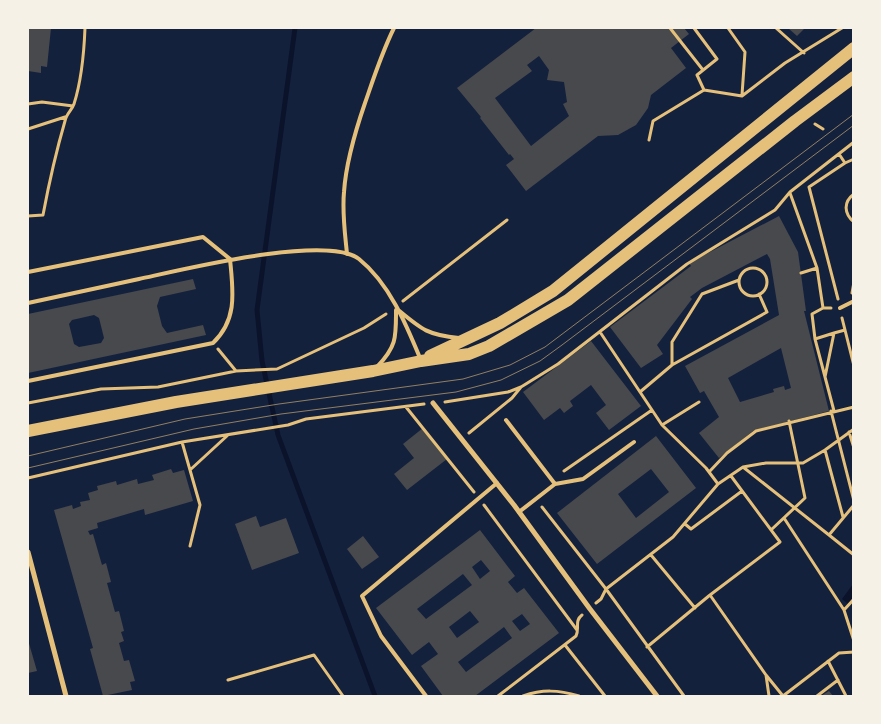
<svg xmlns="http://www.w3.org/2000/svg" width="881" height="724" viewBox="0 0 881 724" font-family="Montserrat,sans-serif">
<rect width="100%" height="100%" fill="#14213d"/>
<path fill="#0b132b" d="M853,584V597L848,604L842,599Z"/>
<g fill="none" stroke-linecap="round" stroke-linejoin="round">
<path stroke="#0b132b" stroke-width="5" d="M295,28L257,310L262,361L278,435L375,696"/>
</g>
<path fill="#48494c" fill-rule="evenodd" d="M28,28H51L47,67L41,66V73L28,71Z
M536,28H684L689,34L671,48L686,68L651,95L648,108L636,125L618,135L598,136L526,191L506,165L514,159L510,154L509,155L480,118L481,117L457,88ZM539,56L549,70L547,80L564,82L567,102L563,104L569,116L531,146L495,98L532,71L527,65Z
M788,28H805L797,36Z
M779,216L798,252L806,311H804L829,411L753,431L719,458L699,433L719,417L704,391L700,393L685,366L779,315L770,259L767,254L702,288L690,297L692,299L657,345L663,354L641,368L610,327L691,266L689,263ZM781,348L791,388L785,390L784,386L773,389L774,392L740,402L728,378Z
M193,279L196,289L160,297L157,306L162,326L167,333L203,325L206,335L28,373V314ZM94,315L99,318L104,338L101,343L79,347L74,344L69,324L72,320Z
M591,341L641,406L609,430L596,413L606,405L591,385L570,401L573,406L564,413L560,408L544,420L523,392Z
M423,428L447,459L407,490L394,474L414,458L403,444Z
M656,436L696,488L597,564L557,513ZM651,469L669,492L636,518L618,494Z
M171,469L173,473L184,470L193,501L145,515L144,509L97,523L98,528L88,531L90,535L93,534L102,565L106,563L111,582L107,583L115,612L119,611L124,631L121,632L124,641L119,643L124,661L129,660L135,681L130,682L132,690L103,696L90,649L93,648L54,510L72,505L73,509L81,506L80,502L90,500L88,493L98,490L97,486L116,481L117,485L137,479L138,484L154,480L152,475Z
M256,516L260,527L286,518L299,553L252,570L235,524Z
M480,530L515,576L508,582L517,593L524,588L559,633L475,696H443L421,666L438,654L429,642L412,655L376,608ZM481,560L490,571L480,579L472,567ZM463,574L472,585L426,619L417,609ZM470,611L479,622L457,638L449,627ZM522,614L530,624L520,631L512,621ZM504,627L512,638L466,672L458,662Z
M363,536L379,557L362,569L347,549Z
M28,640L37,671L28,673Z
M829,691L833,696H821Z"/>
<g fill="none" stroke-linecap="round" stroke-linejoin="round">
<path stroke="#e5c07b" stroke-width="3" d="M670,28L703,70
M694,28L717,59L697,75L704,90
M728,28L745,52L742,95
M776,28L804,53
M28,104L42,102L73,106
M815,124L823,129
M28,129L65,117
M649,140L653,121L704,90L742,96L785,63L842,28
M839,154L845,163
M790,193L817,268
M854,194C843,202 844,214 854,222
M28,216L43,215C49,183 56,152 65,121C66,114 72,110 74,104C82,79 84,53 85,28
M739 282a14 14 0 1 1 28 0a14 14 0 1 1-28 0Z
M801,273L817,268L823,308H831
M852,293L854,282
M838,299L809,187L845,163L854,159
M403,301L507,220
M823,308L812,314L815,339L834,411
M842,318L854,366
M600,332L662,425L706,468L718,484
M815,339L834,333
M218,349L236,371
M672,365L767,312L759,294
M825,377L834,333L845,330
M640,392L672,365V342L702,294L739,280
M445,402L508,392L521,387L558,364L687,264L775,210L790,192L854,142
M28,403L101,389L158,387L236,371L277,369L364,328L386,314
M406,407L474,492
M831,411L854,501
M662,425L699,402
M849,432L854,448
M469,433L512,398L521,387
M182,442L200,505L190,546
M825,450L843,517
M743,467L829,535
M190,470L228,435
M564,471L652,410
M709,472L727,453L756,431L854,407
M28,478L182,442L288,425L306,419L424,404
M484,505L577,630
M854,505L829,535L854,555
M542,507L606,589L684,696
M784,518L844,610
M685,524L691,529L742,491
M771,530L805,498L789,421
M651,555L695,608
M710,595L766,675L769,696
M854,599L844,610L854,641
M596,603L601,599L606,589L673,537L718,484L743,467L766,463H803L825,450L854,429
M565,645L605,696
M647,647L710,595L780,542L731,476
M828,661L846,696
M766,675L783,696
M228,680L314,655L343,696
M498,696L576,636C580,628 574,621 582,615
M523,696C543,689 558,690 579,696
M783,696L839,653L854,652
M817,696L838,680"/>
<path stroke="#e5c07b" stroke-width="4" d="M347,254C345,233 342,213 344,192C346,162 355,132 365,103C374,77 382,52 394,28
M28,272L203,237L230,259C233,291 238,319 213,343L28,381
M28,303C65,295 102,287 139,279C181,270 326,234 359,259C389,283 406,324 420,358
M840,308L854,301
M397,309C421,329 427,335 459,338
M377,367C397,346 396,337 396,310
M506,420L555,484
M519,512L555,484L583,479L634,442
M426,696L381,636L362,596L497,483"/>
<path stroke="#e5c07b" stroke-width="5" d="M433,403L514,505L590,609L657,696
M28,552L66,696"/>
<path stroke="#e5c07b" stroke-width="12" d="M430,356L500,323L553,291L854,48
M28,431L176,402L373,371L421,361L469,354L489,346L568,300L795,121L854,77"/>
<path stroke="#918062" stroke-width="1" d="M28,456L185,419L279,404L463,379L510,365L545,347L854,114
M28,468L194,429L281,414L456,392L501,380L540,361L562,345L854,125"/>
</g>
<rect width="881" height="724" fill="none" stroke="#f6f1e7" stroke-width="58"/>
</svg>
